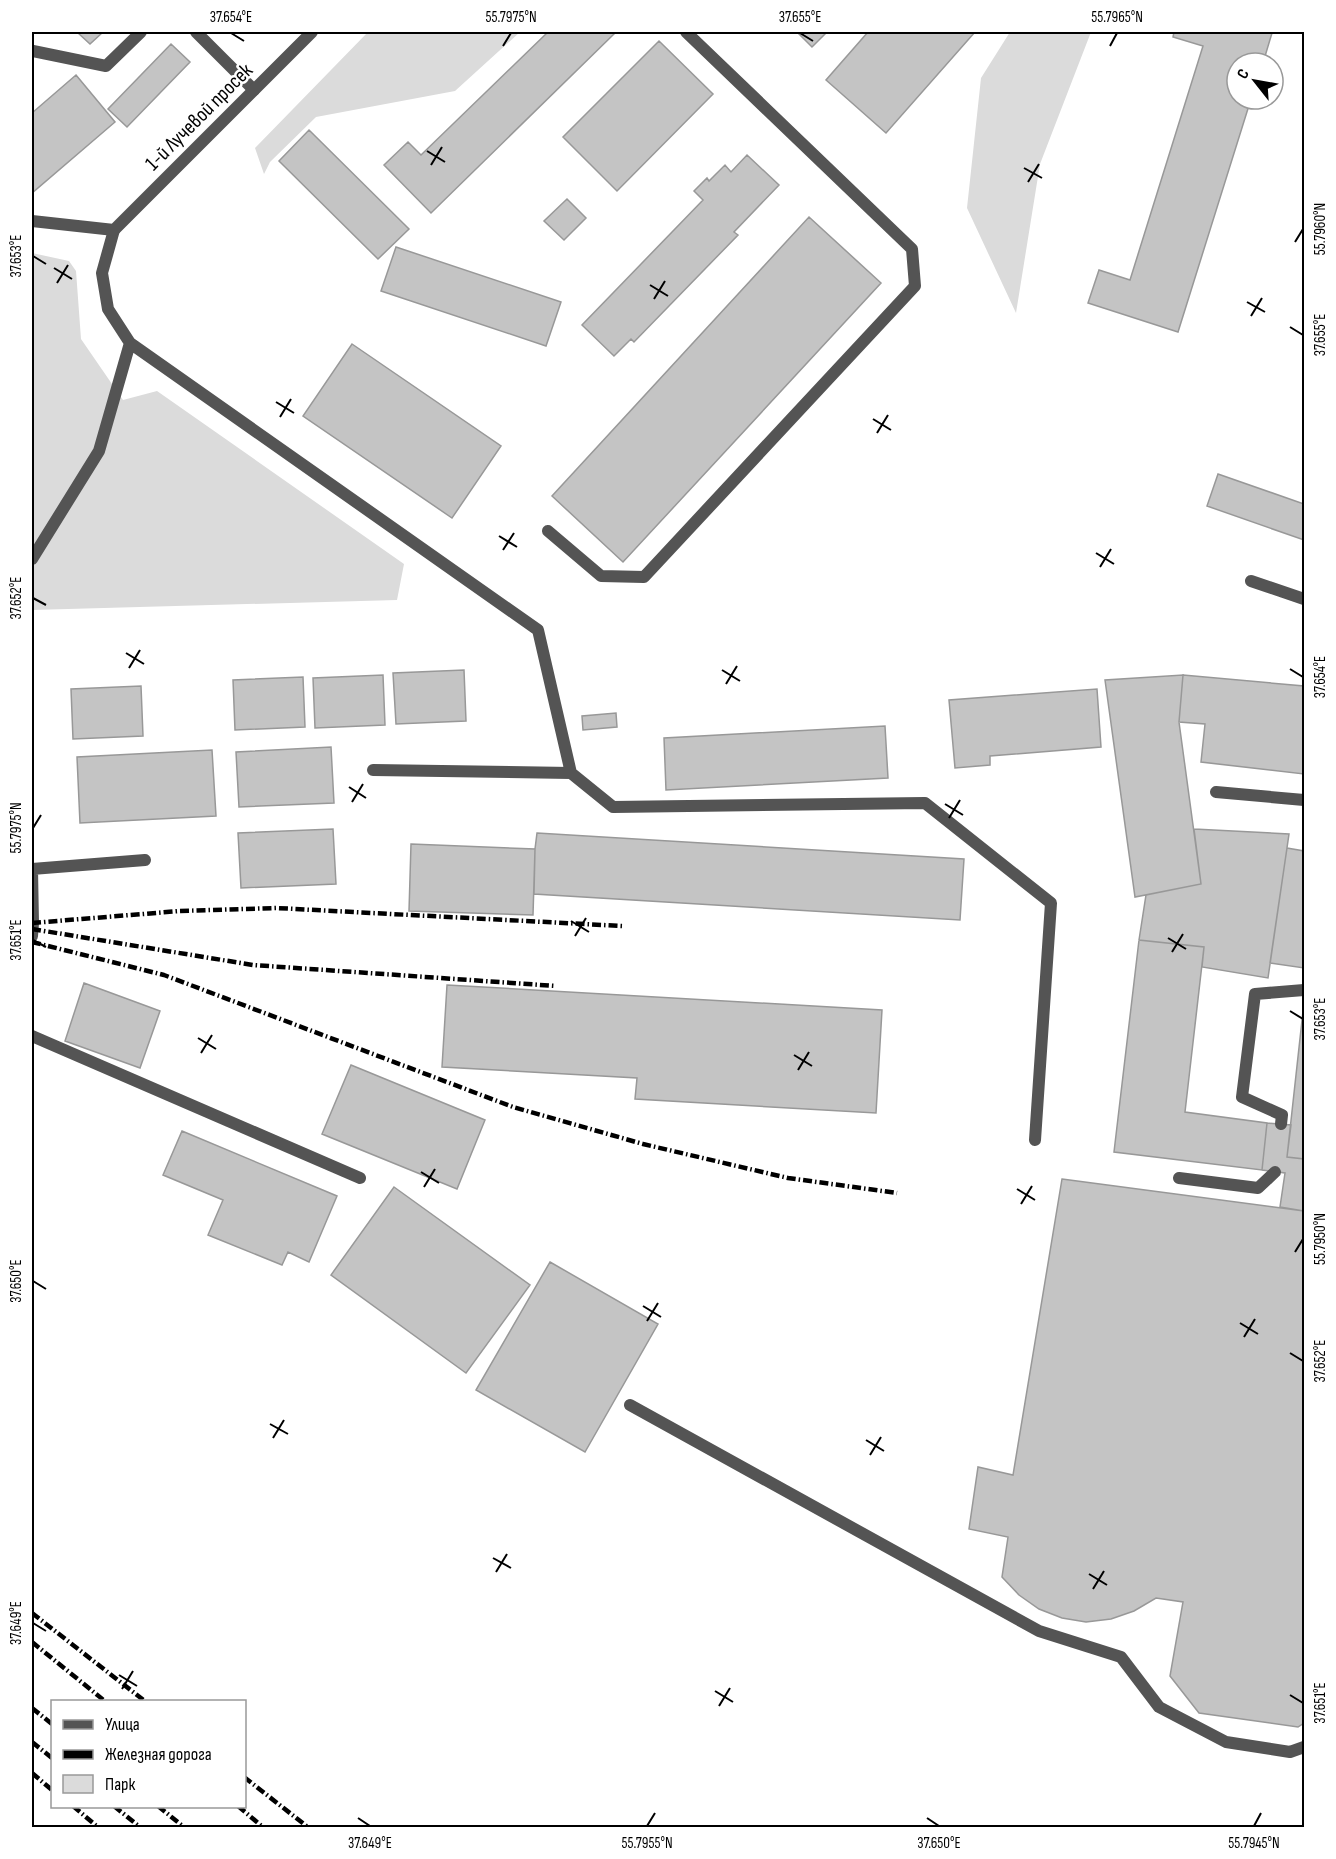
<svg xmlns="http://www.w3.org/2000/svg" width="1336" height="1859" viewBox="0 0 1336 1859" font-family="'Sofia Sans Condensed',sans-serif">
<rect width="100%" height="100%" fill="#fff"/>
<path fill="#dbdbdb" d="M368,32H520L455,91L316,117L270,162L264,174L255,148Z
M1010,32H1091L1040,164L1016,313L967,208L981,78Z
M32,253L69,261L76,271L81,339L123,400L157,391L404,564L397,600L32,610Z"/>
<path fill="#c4c4c4" stroke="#989898" stroke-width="1.5" d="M77,32H103L90,44Z
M548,32H616L431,213L384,165L408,142L421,155Z
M797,32H827L812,47Z
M868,32H975L886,133L826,80Z
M1174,32H1266L1272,33L1263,63H1237V99H1251L1178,332L1088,303L1099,270L1130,280L1203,46L1173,37Z
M659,41L713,94L617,191L563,137Z
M171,44L190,62L127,127L108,109Z
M76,75L115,122L32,193V113Z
M309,130L409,229L378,259L279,161Z
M747,155L779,185L734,232L738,235L634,342L631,339L614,356L582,325L703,200L694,191L707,178L709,181L725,165L731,172Z
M567,199L586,218L564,240L544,221Z
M809,217L881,283L623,562L552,496Z
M396,247L561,302L546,346L381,291Z
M352,344L501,446L452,518L303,416Z
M1218,474L1304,504V540L1207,506Z
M464,670L466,721L396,724L393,673Z
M383,675L385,725L315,728L313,678Z
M1183,675L1179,722L1201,884L1135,897L1105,680Z
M1183,675L1304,686V774L1201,762L1205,724L1179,722Z
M303,677L305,727L235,730L233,680Z
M141,686L143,736L73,739L71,689Z
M1097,689L1101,747L990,756V765L955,768L949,700Z
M616,713L617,727L583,730L582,716Z
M885,726L888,778L666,790L664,738Z
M331,747L334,803L239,807L236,752Z
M212,750L216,816L80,823L77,757Z
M333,829L336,884L241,888L238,833Z
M1194,829L1289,834L1268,978L1202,967L1204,947L1139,940L1146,895L1201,884Z
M537,833L964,859L960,920L534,894L535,849Z
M411,844L535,849L533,915L409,911Z
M1287,848L1304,851V968L1270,963Z
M1139,940L1204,947L1185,1112L1267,1123L1262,1170L1114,1152Z
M84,983L160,1011L140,1068L65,1041Z
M447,985L882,1010L876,1113L635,1099L637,1078L442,1067Z
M1304,1002V1159L1287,1157Z
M351,1065L485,1120L457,1189L322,1134Z
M1267,1123L1291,1125L1287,1157L1304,1159V1211L1280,1207L1285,1173L1262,1170Z
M182,1131L337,1196L309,1262L288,1252L282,1265L208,1235L223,1200L163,1175Z
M1062,1179L1304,1211V1723L1298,1727L1199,1713L1170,1676L1183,1602L1156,1598L1134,1611L1111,1619L1086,1622L1062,1618L1039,1609L1019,1595L1002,1577L1008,1537L969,1529L978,1467L1013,1475Z
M394,1187L530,1285L466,1373L331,1275Z
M550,1262L658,1324L585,1452L476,1390Z"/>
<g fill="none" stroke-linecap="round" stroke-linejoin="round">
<path stroke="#545454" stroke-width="12" d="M196,32L254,90
M33,51L106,66L141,32
M114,230L102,273L108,309L130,343L538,630L571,773
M548,531L601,576L644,577L915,286L912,249L686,32
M32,559L99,451L130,343
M1251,581L1304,599
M373,770L571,773L613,807L925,803L1051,903L1035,1140
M1216,792L1304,800
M32,869L145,860
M32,936L33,923L32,869
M32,1036L360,1178
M1281,1124L1282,1115L1242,1097L1255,994L1304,990
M1179,1178L1258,1188L1275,1172
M630,1405L1039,1631L1121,1657L1159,1707L1226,1742L1290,1752L1304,1747"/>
<path stroke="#545454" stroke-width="12" d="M32,221L114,230L312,32"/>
<path stroke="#000" stroke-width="4.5" stroke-dasharray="9 3 1.5 3" stroke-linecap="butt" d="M32,923L180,911L276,908L622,926
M32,929L253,965L556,986
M32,942L164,975L513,1107L643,1144L788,1178L897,1193
M32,1613L146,1702
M32,1642L106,1702
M32,1708L52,1724
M32,1742L52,1758
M32,1773L52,1790
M244,1777L309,1828
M73,1806L99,1828
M114,1806L141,1828
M158,1806L185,1828
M238,1806L264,1828"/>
</g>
<path fill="none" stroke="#000" stroke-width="2" d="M231,33L244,41M800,33L813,41M503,46L511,33M1110,46L1117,33M427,151L445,162M431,165L442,147M1024,168L1042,178M1028,182L1039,164M1295,242L1303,229M33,256L46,264M54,268L72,279M57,283L68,265M650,285L668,296M654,299L665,281M1247,302L1265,312M1251,316L1262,298M1290,327L1303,335M276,402L294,413M280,417L291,399M873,419L891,430M877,433L888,415M499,536L517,547M503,550L514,533M1096,553L1114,564M1100,567L1111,549M33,598L46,605M126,653L144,664M129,668L140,650M1290,669L1303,677M722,670L740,681M726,684L737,666M349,787L366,798M352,802L363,784M945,804L963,815M949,818L960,800M33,828L41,815M571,921L589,932M575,936L586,918M1168,938L1186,949M33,940L46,947M1172,952L1183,934M1290,1011L1303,1019M198,1038L216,1049M201,1053L212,1035M794,1055L812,1066M798,1070L809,1052M421,1172L439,1183M424,1187L435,1169M1017,1189L1035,1200M1021,1204L1032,1186M1295,1252L1303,1239M33,1281L46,1289M643,1306L661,1317M647,1321L658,1303M1240,1323L1258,1334M1244,1337L1255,1319M1290,1353L1303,1361M270,1424L288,1434M273,1438L284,1420M866,1440L884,1451M870,1455L881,1437M493,1558L511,1568M496,1572L507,1554M1089,1574L1107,1585M1093,1589L1104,1571M33,1623L46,1631M119,1675L137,1686M122,1689L133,1671M715,1691L733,1702M1290,1695L1303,1703M719,1706L730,1688M358,1818L370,1826M927,1818L939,1826M647,1826L655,1813M1254,1826L1261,1813"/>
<g text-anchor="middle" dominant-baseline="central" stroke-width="5" stroke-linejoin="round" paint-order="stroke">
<g font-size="21" fill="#000" stroke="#fff">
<text transform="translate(199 117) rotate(-45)">1-й Лучевой просек</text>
</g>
</g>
<rect width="1336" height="1859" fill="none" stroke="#ffffff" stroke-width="66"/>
<rect x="51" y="1700" width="195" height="108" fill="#ffffff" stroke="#999999" stroke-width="1.5"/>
<rect x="63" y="1720" width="30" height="9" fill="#545454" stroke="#999999" stroke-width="1.5"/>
<text x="105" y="1730" font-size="18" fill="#000000">Улица</text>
<rect x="63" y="1750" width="30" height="9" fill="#000000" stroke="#999999" stroke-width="1.5"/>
<text x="105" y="1760" font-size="18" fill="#000000">Железная дорога</text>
<rect x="63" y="1775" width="30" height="18" fill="#dbdbdb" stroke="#999999" stroke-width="1.5"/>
<text x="105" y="1790" font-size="18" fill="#000000">Парк</text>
<g transform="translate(1255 81) rotate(301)"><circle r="28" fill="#ffffff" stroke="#999999" stroke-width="1.5"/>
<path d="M0-4.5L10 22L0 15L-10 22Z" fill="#000000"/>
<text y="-9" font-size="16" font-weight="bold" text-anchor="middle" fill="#000000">С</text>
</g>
<rect x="33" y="33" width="1270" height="1793" fill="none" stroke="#000" stroke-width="2"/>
<g font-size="15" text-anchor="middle" fill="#000">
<text x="231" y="22">37.654°E</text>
<text x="511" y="22">55.7975°N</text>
<text x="800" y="22">37.655°E</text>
<text x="1117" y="22">55.7965°N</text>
<text transform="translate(1320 229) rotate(-90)" y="5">55.7960°N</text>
<text transform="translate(16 256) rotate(-90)" y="5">37.653°E</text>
<text transform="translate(1320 335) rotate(-90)" y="5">37.655°E</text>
<text transform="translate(16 598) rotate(-90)" y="5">37.652°E</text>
<text transform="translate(1320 677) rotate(-90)" y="5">37.654°E</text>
<text transform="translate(16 828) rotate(-90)" y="5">55.7975°N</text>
<text transform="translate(16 940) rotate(-90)" y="5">37.651°E</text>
<text transform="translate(1320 1019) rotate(-90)" y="5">37.653°E</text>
<text transform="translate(1320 1239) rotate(-90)" y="5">55.7950°N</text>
<text transform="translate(16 1281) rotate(-90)" y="5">37.650°E</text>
<text transform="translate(1320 1361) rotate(-90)" y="5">37.652°E</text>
<text transform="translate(16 1623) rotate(-90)" y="5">37.649°E</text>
<text transform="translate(1320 1703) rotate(-90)" y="5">37.651°E</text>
<text x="370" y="1848">37.649°E</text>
<text x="647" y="1848">55.7955°N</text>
<text x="939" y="1848">37.650°E</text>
<text x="1254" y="1848">55.7945°N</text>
</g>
</svg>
